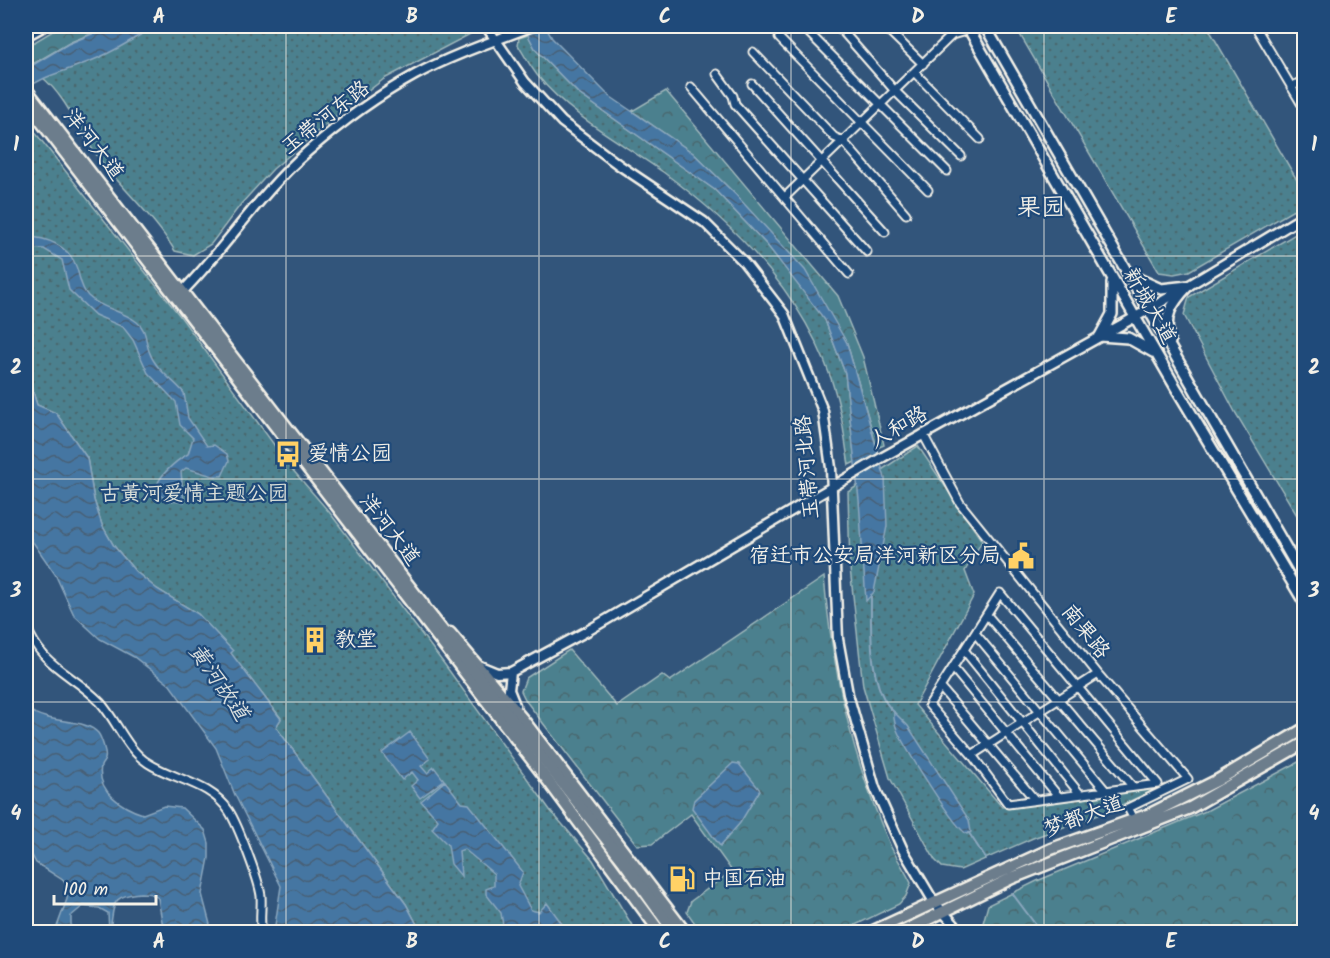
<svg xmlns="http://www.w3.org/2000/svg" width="1330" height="958" viewBox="0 0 1330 958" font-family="Kalam,'LXGW WenKai TC',sans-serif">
<defs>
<pattern id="grass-dots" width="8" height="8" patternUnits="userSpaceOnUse" patternTransform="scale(1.5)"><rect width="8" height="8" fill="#4b808e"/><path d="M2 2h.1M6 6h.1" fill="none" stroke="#4a676e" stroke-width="1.8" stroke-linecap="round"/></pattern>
<pattern id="forest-crowns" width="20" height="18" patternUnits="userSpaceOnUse" patternTransform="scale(1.5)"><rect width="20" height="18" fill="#4b808e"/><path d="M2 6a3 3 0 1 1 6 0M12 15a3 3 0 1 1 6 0" fill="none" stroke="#4a676e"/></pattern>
<pattern id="water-waves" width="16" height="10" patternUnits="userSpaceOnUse" patternTransform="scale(1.5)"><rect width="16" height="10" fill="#4576a2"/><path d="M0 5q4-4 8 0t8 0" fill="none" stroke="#475f74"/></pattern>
</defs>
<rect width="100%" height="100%" fill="#32557b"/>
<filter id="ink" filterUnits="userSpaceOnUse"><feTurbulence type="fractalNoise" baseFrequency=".0167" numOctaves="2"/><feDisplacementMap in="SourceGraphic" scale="12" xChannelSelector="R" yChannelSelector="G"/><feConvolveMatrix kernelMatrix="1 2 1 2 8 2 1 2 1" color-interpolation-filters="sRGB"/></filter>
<g filter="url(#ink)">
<path fill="url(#grass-dots)" stroke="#a0b8bb" stroke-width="1.5" d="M154,26H476L478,30L384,79L337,115L273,169L241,204L211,244L193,255L175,251C154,216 123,190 98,157C78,131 68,99 42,77C83,65 119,49 154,26Z
M1015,26H1219L1210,31L1304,192V204L1189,271L1174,274L1159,272Z
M528,35L536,50L579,94L715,190L767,245L805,291L825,320L845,373L855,462L849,465C845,443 843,420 837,398C811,302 741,229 663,172C621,142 571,117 537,75C530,66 524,55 518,45L519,38Z
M26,121L180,316L291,468L330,513L445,665L550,810L593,860L636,932H421L406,904L276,727L281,718L230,653L232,651L198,614L157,589L135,571L114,546L102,525L94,500L87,458L56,413L37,405L32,389L26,381Z
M1304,229V527L1235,412L1184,315L1189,297Z
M918,446L982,541L965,571L974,595L915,705L1002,807L1158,788L1109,811L1033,838L960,870L942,867L935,860L890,778L863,686L850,568L848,492Z"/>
<path fill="url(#forest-crowns)" stroke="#a0b8bb" stroke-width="1.5" d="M61,26H111L71,42L33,64L29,49L31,44Z
M666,91L838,296L863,357L884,445L877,448L847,343L736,195L693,153L632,111Z
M824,577C832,670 853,762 891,847C897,859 905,870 911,883L906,896L899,904L841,932H701L687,912L691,901L732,871L691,814L652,844L637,845L526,701L521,691L526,678L569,650L617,706L662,675L670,681Z
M1304,759V932L986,931L983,923L988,905L1037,881L1208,810Z"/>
<path fill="url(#water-waves)" stroke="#8ba7be" stroke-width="1.5" d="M111,26H154C131,41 107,56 80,65C60,73 43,76 26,89V69L68,44Z
M523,26H545L552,38L608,95L693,153L736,195L805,270L847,343L885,478L887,526L874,592L866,601L859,500L845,373L825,320L767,245L715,190L579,94L536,50Z
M27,237C46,237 69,246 76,266C80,276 80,287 88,296C101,309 122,310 137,322C147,330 145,340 149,351C156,371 172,378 184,393L188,418L207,446L214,445L227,454L229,461L222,476H213L186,468L181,472L184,502L169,501L157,493C152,480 177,460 188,454L193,438L180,425L176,402L148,373L133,340L123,327L95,315L69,290L62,260L44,249L26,248Z
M26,381L32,389L37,405L56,413L87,458L94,500L102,525L114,546L135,571L157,589L198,614L233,651L231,653L281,719L276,727L406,904L421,932H274L281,886L235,795L216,748L170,685L134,657L100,639L74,615L55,574L26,532Z
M26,708C50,726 84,717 98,733C101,737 107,753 105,759C105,761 102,763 101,766C96,791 123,808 143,814L164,806L182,808L205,830L209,843V858L202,894L212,932H167L163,927L158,898C152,893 148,893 140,893C107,896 116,907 109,932L108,913L99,908L83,906L71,916V932H55L67,899L68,888L63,880L36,863L26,844Z
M894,712L908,726L969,820L971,832L967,834C955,829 904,746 897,730C895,724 893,718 894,712Z
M410,732L430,759L421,766L427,773L434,767L444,780L420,798L411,786L418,780L412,772L402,780L382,753Z
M733,763L739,764L760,790L740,823L720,846L692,808L694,800Z
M445,781L462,803L469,804L523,872L518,886L531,910L539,912L547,903L568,932H504L501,913L486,894V889L494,886V874L464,849L459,851L461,876L451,864L448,845L432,829L438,820L421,801Z"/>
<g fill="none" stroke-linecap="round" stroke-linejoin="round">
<path stroke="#8ba7be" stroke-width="2" d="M871,595C871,628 868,689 894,712
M969,833L986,859
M1012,893L1041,932"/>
<g stroke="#f4f1e8" stroke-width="11">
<path id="minor" d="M802,26L947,171
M838,26L895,91L961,156
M884,26L923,64
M1255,26L1304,108
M779,38L928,190
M753,52L834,137L843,141L906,214
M914,72L980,139
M717,74L733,96L735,104L867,252
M752,84L885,232
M691,87L849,274
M1291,87L1304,80
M785,197L952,35L969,30
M923,434L960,503L1098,674L1188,779L1128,808L1134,819
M1000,593L1158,784L1008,804L972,755L929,705Z
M987,615L1133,787
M26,625C41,667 72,673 100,702C117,721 126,749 148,763C174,780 211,783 229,811C238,825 259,880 261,896C262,909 259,920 262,932
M975,633L1106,791
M964,650L1080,794
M953,668L1059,797
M941,688L1035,800
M972,755L1098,674"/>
</g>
<g stroke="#f4f1e8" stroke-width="13">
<path id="tertiary" d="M486,26L525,82L562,122L619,165L704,222L743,261L784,314L823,411L831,468L838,639L848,694L875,788L903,850L934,902L961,932
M26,36L44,26
M182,292C226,248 259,194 307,152C339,124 377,96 415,75C452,55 494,41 533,26
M480,666L497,673L511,672L509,690L515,705
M511,672L589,630L883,457L1148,310L1304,216"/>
</g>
<g stroke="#f4f1e8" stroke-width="14">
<path id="secondary" d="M967,26L1176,388L1304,602
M985,26L1304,579
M1128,274L1161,289L1188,286
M1100,336L1112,314V282
M1100,336L1128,338L1153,352
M1170,342C1162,317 1172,303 1188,286"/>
</g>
<g stroke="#f4f1e8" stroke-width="15">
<path id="primary" d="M26,89L423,604
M26,102L549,782L660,932
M450,633L524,721L685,932
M871,932L1051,849L1150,814L1218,780L1304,729
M902,932L1012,878L1190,808L1304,743"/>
</g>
<g stroke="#f4f1e8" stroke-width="15">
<path id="trunk" d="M417,598L624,862L674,932"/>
</g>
<use href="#minor" stroke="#1f4a7a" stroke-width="7"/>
<use href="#tertiary" stroke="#1f4a7a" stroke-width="8"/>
<use href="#secondary" stroke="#1f4a7a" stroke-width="9"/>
<use href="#primary" stroke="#6c7d8c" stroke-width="10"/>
<use href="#trunk" stroke="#6c7d8c" stroke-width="10"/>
</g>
</g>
<path fill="none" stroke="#f4f1e8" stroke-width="1.5" stroke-opacity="0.55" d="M286,26V932M539,26V932M791,26V932M1044,26V932M26,256H1304M26,479H1304M26,702H1304"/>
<defs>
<g id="bus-bare" transform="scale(2.07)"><path d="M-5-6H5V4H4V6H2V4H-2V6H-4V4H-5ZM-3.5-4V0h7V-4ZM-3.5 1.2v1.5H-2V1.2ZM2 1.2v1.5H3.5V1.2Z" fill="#ffd166" stroke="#1f4a7a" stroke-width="2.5" paint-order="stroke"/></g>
<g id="civic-bare" transform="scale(2.07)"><path d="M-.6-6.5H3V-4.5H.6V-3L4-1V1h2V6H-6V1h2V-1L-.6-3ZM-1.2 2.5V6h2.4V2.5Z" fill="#ffd166" stroke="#1f4a7a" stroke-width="2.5" paint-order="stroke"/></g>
<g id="building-bare" transform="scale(2.07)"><path d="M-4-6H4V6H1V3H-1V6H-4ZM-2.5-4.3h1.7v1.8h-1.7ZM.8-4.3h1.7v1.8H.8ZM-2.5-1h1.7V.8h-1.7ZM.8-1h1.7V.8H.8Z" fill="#ffd166" stroke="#1f4a7a" stroke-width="2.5" paint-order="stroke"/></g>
<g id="fuel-bare" transform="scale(2.07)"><path d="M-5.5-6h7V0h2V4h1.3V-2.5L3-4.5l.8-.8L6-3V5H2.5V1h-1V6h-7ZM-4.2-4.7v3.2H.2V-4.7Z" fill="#ffd166" stroke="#1f4a7a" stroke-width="2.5" paint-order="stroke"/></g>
</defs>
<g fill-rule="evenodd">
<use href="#bus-bare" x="288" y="454"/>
<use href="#civic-bare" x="1021" y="556"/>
<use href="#building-bare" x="315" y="640"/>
<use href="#fuel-bare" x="682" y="879"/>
</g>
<g text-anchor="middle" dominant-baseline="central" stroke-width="4.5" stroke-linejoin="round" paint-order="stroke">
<g font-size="21" fill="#f4f1e8" stroke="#1f4a7a">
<text transform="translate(326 118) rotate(-38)">玉带河东路</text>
<text transform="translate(93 145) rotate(52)">洋河大道</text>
<text transform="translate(1149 306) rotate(60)">新城大道</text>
<text transform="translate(899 428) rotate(-30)">人和路</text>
<text transform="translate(808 467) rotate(-95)">玉带河北路</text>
<text transform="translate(389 530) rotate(52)">洋河大道</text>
<text transform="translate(1085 632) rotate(51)">南果路</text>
<text transform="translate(1084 817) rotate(-20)">梦都大道</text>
</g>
<g font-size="21" fill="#f4f1e8" stroke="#1f4a7a" text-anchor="start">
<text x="308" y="454">爱情公园</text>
<text x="1001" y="556" text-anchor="end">宿迁市公安局洋河新区分局</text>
<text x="335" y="640">教堂</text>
<text x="702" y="879">中国石油</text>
</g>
<g font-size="21" fill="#dbe0da" stroke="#1f4a7a">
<text x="194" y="494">古黄河爱情主题公园</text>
</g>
<g font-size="22" font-style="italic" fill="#dadfde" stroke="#1f4a7a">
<text transform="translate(218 683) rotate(55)">黄河故道</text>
</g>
<g font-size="24" fill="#f4f1e8" stroke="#1f4a7a">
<text x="1041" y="208">果园</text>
</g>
</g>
<rect width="1330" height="958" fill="none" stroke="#1f4a7a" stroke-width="66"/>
<path d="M54 895v9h102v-9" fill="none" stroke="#f4f1e8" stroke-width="3"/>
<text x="63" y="895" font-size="18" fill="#f4f1e8" stroke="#1f4a7a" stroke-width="4.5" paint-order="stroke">100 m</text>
<rect x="33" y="33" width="1264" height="892" fill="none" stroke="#f4f1e8" stroke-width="2"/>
<g font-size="20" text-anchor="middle" font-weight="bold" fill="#f4f1e8">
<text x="159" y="23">A</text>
<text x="412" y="23">B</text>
<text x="665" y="23">C</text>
<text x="918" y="23">D</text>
<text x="1171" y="23">E</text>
<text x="16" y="151">1</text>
<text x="1314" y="151">1</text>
<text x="16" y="374">2</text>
<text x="1314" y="374">2</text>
<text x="16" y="597">3</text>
<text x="1314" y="597">3</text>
<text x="16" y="820">4</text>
<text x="1314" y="820">4</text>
<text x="159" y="948">A</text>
<text x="412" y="948">B</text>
<text x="665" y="948">C</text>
<text x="918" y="948">D</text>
<text x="1171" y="948">E</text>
</g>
</svg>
